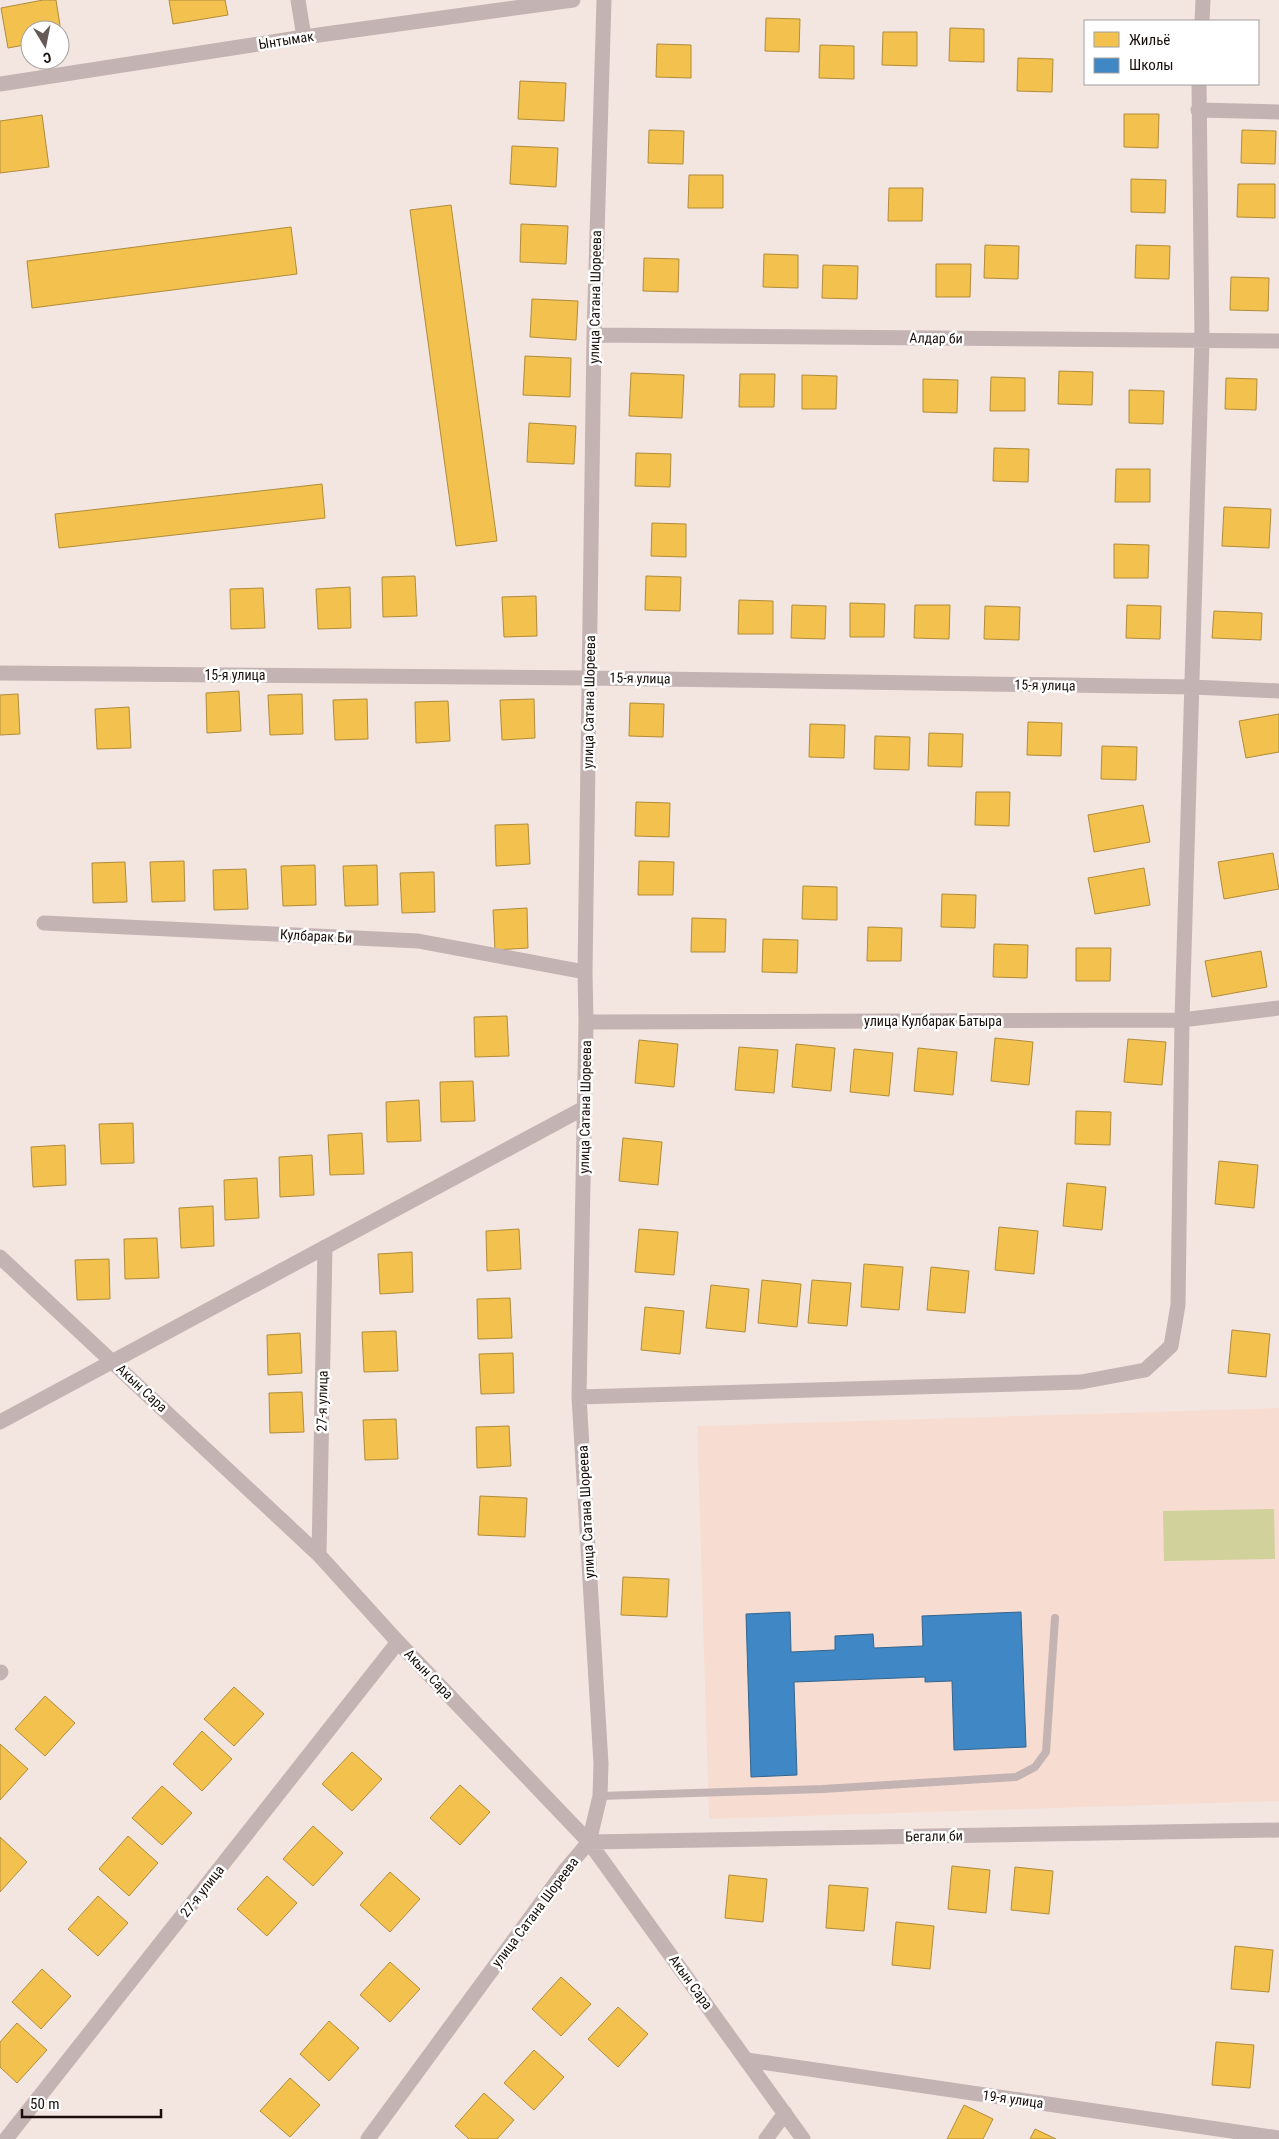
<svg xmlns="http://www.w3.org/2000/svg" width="1279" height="2139" viewBox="0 0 1279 2139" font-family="'Roboto Condensed',sans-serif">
<rect width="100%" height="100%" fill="#f3e6e0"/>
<path fill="#f7ddd1" d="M1279,1408V1801L709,1819L697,1426Z"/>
<path fill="#d0d19b" d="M1274,1509L1275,1559L1164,1561L1163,1511Z"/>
<path fill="#f2c14e" stroke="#b18c3a" d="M43,0H56L62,38L60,39V30H30V44L8,48L1,8Z
M169,0H225L228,15L173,24Z
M766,18L800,19L799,52L765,51Z
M950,28L984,29V62L949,61Z
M883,32H917V66L882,65Z
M657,44L691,45V78L656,77Z
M820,45L854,46V79L819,78Z
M1018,58L1053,59L1052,92L1017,91Z
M520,81L566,83L564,121L518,119Z
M1124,114H1159L1158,148L1124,147Z
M42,115L49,167L0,173V121Z
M649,130L684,131L683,164L648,163Z
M1242,130L1276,131L1275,164L1241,163Z
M512,146L558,148L556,187L510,184Z
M689,175H723V208H688Z
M1131,179L1166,180L1165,213L1131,212Z
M1238,184H1275V218L1237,217Z
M889,188H923L922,221H888Z
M451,205L497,541L456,546L410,210Z
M521,224L568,226L566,264L520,262Z
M291,227L297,274L32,308L27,261Z
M985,245L1019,246L1018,279L984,278Z
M1136,245L1170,246L1169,279L1135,278Z
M764,254L798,255V288L763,287Z
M644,258L679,259L678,292L643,291Z
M936,264H971L970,297H936Z
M823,265L858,266L857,299L822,298Z
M1231,277L1269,278L1268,311L1230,310Z
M532,299L578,301L576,340L530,337Z
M525,356L571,358L570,397L523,395Z
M1059,371L1093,372L1092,405L1058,404Z
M631,373L684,375L682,418L629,416Z
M740,374H775L774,407H739Z
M802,375L837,376L836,409H802Z
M991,377L1025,378V411H990Z
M1226,378L1257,379L1256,410L1225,409Z
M923,379L958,380L957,413L923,412Z
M1129,390L1164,391L1163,424L1129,423Z
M529,423L576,426L574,464L527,462Z
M994,448L1029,449L1028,482L993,481Z
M636,453L671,454L670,487L635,486Z
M1116,469H1150V502H1115Z
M322,484L325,518L59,548L55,514Z
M1224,507L1271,509L1269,548L1222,546Z
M652,523L686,524V557L651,556Z
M1114,544L1149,545L1148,578H1114Z
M415,576L417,616L383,617L382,577Z
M646,576L681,577L680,611L645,610Z
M350,587L351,628L318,629L316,589Z
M263,588L265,628L231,629L230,589Z
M536,596L537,636L504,637L502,597Z
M739,600L773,601V634H738Z
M850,603L885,604L884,637H850Z
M792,605L826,606L825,639L791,638Z
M915,605H950L949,639L914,638Z
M1127,605L1161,606L1160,639L1126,638Z
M985,606L1020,607L1019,640L984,639Z
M1214,611L1262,613L1261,640L1212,638Z
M239,691L241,731L207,733L206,693Z
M18,694L20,734L0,735V695Z
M302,694L303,734L270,735L268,695Z
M367,699L368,739L335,740L333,700Z
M534,699L535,738L502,740L500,700Z
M448,701L450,741L416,743L415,702Z
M630,703L664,704L663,737L629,736Z
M129,707L131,748L97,749L95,709Z
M1279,714V752L1246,758L1239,721Z
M1028,722L1062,723L1061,756L1027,755Z
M810,724L845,725L844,758L809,757Z
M929,733L963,734L962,767L928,766Z
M875,736L910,737L909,770L874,769Z
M1102,746L1137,747L1136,780L1101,779Z
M976,792H1010L1009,826L975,825Z
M636,802L670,803L669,837L635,836Z
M1143,805L1150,842L1094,852L1088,815Z
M528,824L530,864L496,866L495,825Z
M1273,853L1279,889L1224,899L1218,862Z
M184,861L185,901L152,902L150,862Z
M639,861L674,862L673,895H638Z
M125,862L127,902L93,903L92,863Z
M315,865L316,905L283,906L281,866Z
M377,865L378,905L345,906L343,866Z
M1144,868L1150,905L1095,914L1088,878Z
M246,869L248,909L214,910L213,870Z
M434,872L435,912L402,913L400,873Z
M803,886L837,887V920L802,919Z
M942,894L976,895L975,928L941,927Z
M527,908L528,948L495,950L493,910Z
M692,918L726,919L725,952H691Z
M868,927L902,928L901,961H867Z
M763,939L798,940L797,973L762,972Z
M994,944L1028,945L1027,978L993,977Z
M1076,948H1111L1110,981H1076Z
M1261,951L1267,987L1212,997L1205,961Z
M507,1016L509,1056L475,1057L474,1017Z
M995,1038L1033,1042L1029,1085L991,1081Z
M1128,1039L1166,1042L1162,1085L1124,1082Z
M639,1040L678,1044L674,1087L635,1083Z
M796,1044L835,1048L831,1091L792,1087Z
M739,1047L778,1050L774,1093L735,1090Z
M918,1048L957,1052L953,1095L914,1091Z
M854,1049L893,1053L889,1096L850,1092Z
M473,1081L475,1121L441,1122L440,1082Z
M419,1100L421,1141L387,1142L386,1102Z
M1076,1111L1111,1112L1110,1145L1075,1144Z
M133,1123L134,1163L101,1164L99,1124Z
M362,1133L364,1174L330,1175L328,1135Z
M623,1138L662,1142L658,1185L619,1181Z
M65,1145L66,1185L33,1187L31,1147Z
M312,1155L314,1195L280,1197L279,1157Z
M1219,1161L1258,1165L1254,1208L1215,1204Z
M257,1178L259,1218L225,1220L224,1180Z
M1067,1183L1106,1187L1102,1230L1063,1226Z
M213,1206L214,1246L181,1248L179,1208Z
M999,1227L1038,1231L1034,1274L995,1270Z
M519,1229L521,1269L487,1271L486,1231Z
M639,1229L678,1232L674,1275L635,1272Z
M157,1238L159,1278L125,1279L124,1239Z
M412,1252L413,1292L380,1294L378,1254Z
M109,1259L110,1299L77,1300L75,1260Z
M864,1264L903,1267L899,1310L861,1307Z
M931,1267L969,1271L965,1313L927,1310Z
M762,1280L801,1284L797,1327L758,1323Z
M812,1280L851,1283L847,1326L808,1323Z
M711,1285L749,1289L745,1332L706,1328Z
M510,1298L512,1338L478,1339L477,1299Z
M645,1307L684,1311L680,1354L641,1350Z
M1232,1330L1270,1334L1266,1377L1228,1373Z
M396,1331L398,1371L364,1372L362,1332Z
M300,1333L302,1373L268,1375L267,1335Z
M513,1353L514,1393L481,1394L479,1354Z
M302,1392L304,1432L270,1433L269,1393Z
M396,1419L398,1459L365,1460L363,1420Z
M509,1426L511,1466L477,1468L476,1427Z
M480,1496L527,1498L525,1537L478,1535Z
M623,1577L669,1579L667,1617L621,1615Z
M234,1687L264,1714L234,1746L204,1719Z
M45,1696L75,1723L45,1756L15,1729Z
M202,1731L232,1759L202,1791L173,1764Z
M0,1744L28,1769L0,1800Z
M352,1752L382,1779L352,1811L322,1784Z
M460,1785L490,1812L460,1845L430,1818Z
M162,1786L192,1813L162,1845L132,1818Z
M313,1826L343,1853L313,1886L283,1859Z
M128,1836L158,1863L129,1896L99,1869Z
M0,1837L27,1862L0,1892Z
M952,1866L990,1870L986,1913L948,1909Z
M1015,1867L1053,1871L1049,1914L1011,1910Z
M390,1872L420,1899L390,1932L360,1905Z
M729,1875L767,1879L763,1922L725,1918Z
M267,1876L297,1903L267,1936L237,1909Z
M829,1885L868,1888L864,1931L826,1928Z
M98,1896L128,1923L98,1956L68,1929Z
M896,1922L934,1926L930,1969L892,1965Z
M1235,1946L1273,1950L1269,1992L1231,1989Z
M390,1962L420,1989L390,2022L360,1995Z
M42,1969L71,1996L41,2029L12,2002Z
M561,1977L591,2004L561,2036L532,2009Z
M618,2007L648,2034L618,2067L588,2039Z
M329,2021L359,2048L329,2081L300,2054Z
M17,2023L47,2050L17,2083L0,2067V2042Z
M1216,2042L1254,2045L1250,2088L1212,2085Z
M534,2050L564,2077L534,2110L504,2083Z
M290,2078L320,2105L290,2137L260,2111Z
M484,2093L514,2120L497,2139H469L455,2126Z
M964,2105L993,2119L983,2139H947Z
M1035,2129L1056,2139H1030Z"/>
<path fill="#3f88c5" stroke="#34648d" d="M790,1612L791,1652L835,1650V1636L873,1634L874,1648L923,1646L922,1616L1021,1612L1026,1747L954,1750L952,1681L925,1682V1677L794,1682L797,1775L751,1777L746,1614Z"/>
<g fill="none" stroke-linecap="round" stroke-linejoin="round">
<path stroke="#c3b3b3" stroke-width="8" d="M600,1796L822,1789L1016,1777L1035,1767L1046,1752L1055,1618"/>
<path stroke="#c3b3b3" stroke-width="15" d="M298,0L304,37
M1202,21L1203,0
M0,84L304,37L573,0
M1198,110L1279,112
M594,335L1279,341
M0,673L589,678L1193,687L1279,691
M44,923L418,941L585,972
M586,1022L1182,1020L1279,1008
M0,1257L319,1555L398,1642L589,1842L803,2139
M579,1397L1081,1382L1145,1370L1171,1346L1178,1305L1182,1020L1202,341L1199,84
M0,1422L584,1108
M319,1555L325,1247
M0,1673L1,1672
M589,1842L1279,1830
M747,2060L1279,2138
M6,2139L398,1642
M368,2139L566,1869L589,1842L600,1796L601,1764L579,1397L586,1022L585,972L594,335L604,0
M766,2139L785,2113"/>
</g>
<g text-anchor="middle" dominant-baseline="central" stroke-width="5" stroke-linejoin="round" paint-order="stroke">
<g font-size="14" fill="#190f0a" stroke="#fff">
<text transform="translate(286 40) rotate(-9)">Ынтымак</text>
<text transform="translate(595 297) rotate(-89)">улица Сатана Шореева</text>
<text transform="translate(936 338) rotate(1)">Алдар би</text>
<text x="235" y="675">15-я улица</text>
<text transform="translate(640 678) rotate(1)">15-я улица</text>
<text transform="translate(1045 685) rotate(1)">15-я улица</text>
<text transform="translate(589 702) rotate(-89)">улица Сатана Шореева</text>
<text transform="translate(316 936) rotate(3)">Кулбарак Би</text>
<text x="933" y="1021">улица Кулбарак Батыра</text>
<text transform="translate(585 1107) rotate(-89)">улица Сатана Шореева</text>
<text transform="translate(142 1388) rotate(43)">Акын Сара</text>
<text transform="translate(322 1401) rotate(-89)">27-я улица</text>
<text transform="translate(586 1512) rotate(-93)">улица Сатана Шореева</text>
<text transform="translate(429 1674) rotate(46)">Акын Сара</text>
<text transform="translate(934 1836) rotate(-1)">Бегали би</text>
<text transform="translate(202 1891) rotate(-52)">27-я улица</text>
<text transform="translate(535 1912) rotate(-53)">улица Сатана Шореева</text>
<text transform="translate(691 1982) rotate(54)">Акын Сара</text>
<text transform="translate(1013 2099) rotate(8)">19-я улица</text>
</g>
</g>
<rect x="1084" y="20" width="175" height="65" fill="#ffffff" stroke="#a39f9d"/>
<rect x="1094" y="32" width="25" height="15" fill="#f2c14e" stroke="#a39f9d"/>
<text x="1129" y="45" font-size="15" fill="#190f0a">Жильё</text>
<rect x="1094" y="58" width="25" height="15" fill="#3f88c5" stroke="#a39f9d"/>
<text x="1129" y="70" font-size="15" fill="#190f0a">Школы</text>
<g transform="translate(45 45) rotate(170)"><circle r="24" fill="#ffffff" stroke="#a39f9d"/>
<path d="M0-4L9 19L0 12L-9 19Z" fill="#655a55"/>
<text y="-8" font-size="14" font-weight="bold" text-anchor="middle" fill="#190f0a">С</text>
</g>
<path d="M22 2109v8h139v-8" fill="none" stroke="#190f0a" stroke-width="2.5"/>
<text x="30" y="2109" font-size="15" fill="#190f0a" stroke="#ffffff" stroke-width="4" paint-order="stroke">50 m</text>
</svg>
